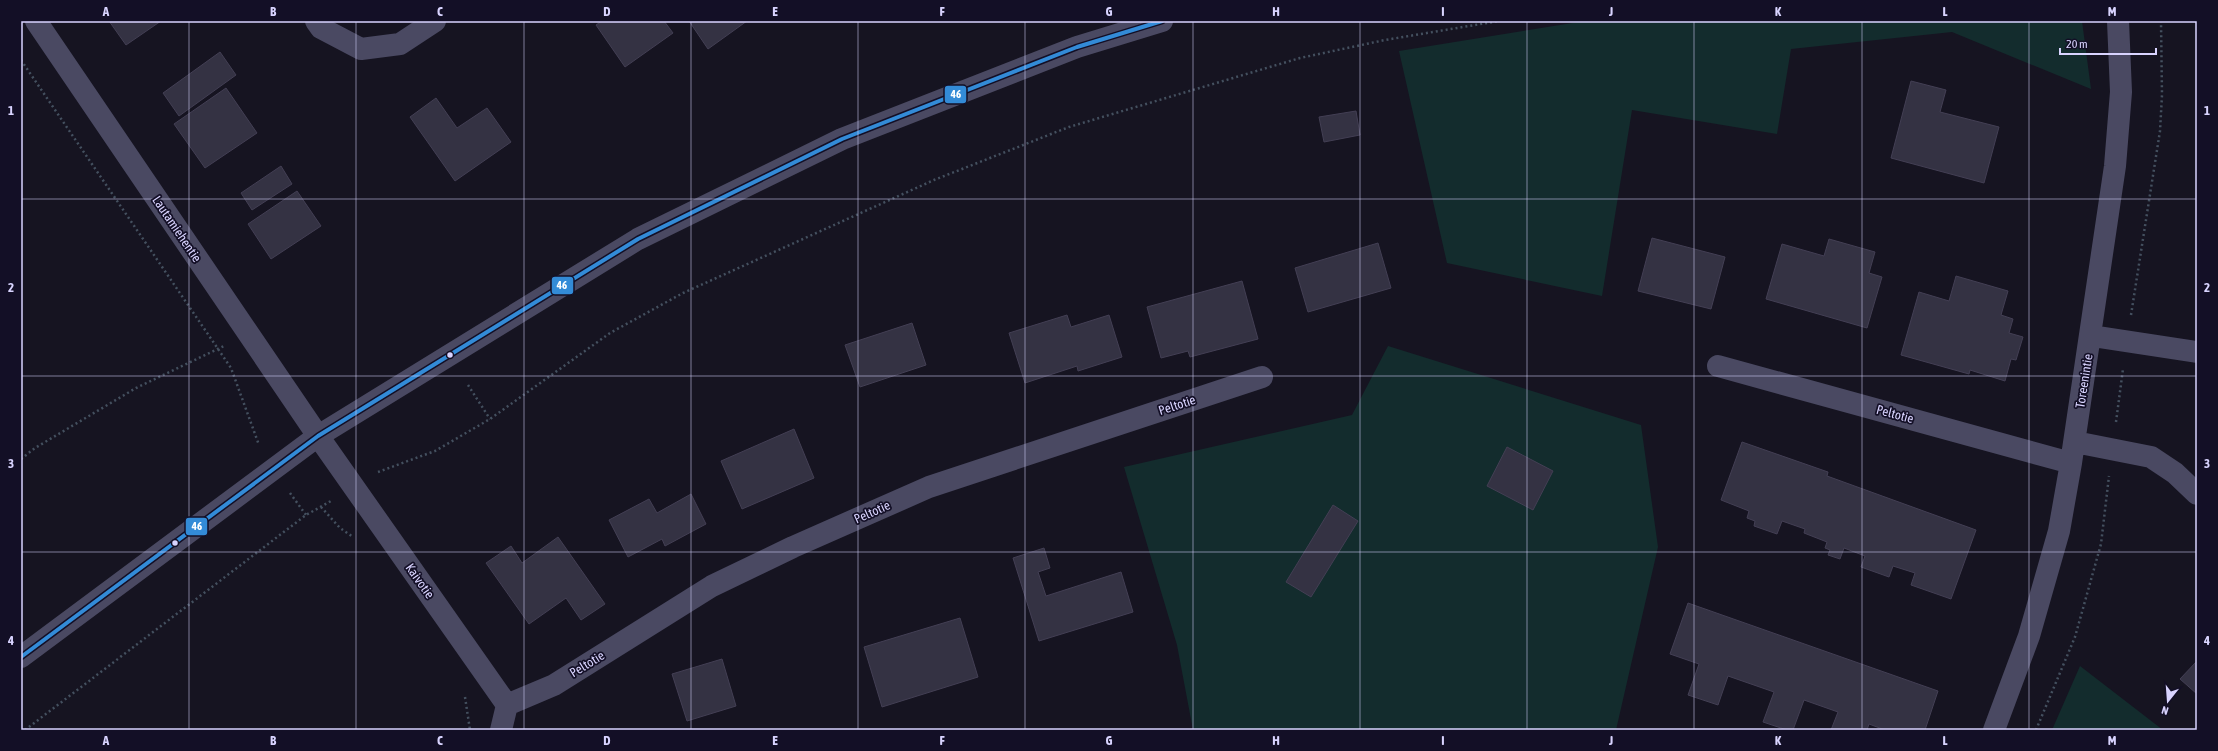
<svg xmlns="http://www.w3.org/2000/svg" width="2218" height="751" viewBox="0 0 2218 751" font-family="'Asap Condensed',sans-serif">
<rect width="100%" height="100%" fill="#161421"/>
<path fill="#132c2d" d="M1585,21H2082L2091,89L1952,32L1791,49L1777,134L1632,110L1602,296L1447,263L1399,51Z
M1388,346L1641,425L1658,547L1616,730H1193L1177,645L1124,467L1352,415Z
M2080,666L2163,730H2052Z"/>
<path fill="#343243" stroke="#433f54" d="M109,21H161L126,45Z
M602,21H664L673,33L625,67L596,25Z
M689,21H747L708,49Z
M220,52L236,75L179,116L163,93Z
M1911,81L1946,90L1940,112L1999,127L1984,183L1891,158Z
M226,88L257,133L205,168L174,124Z
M436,98L457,128L487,108L511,142L455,181L410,117Z
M1356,111L1360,135L1324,142L1319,117Z
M281,166L292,184L252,210L241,193Z
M297,191L321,226L271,259L248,224Z
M1652,238L1725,257L1711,309L1638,291Z
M1829,239L1875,252L1869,273L1882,277L1867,328L1766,299L1782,244L1824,256Z
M1378,243L1391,288L1308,312L1295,268Z
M1956,276L2008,291L2001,315L2013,319L2009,333L2023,337L2016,360L2011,359L2005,381L1970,370L1969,374L1901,355L1919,292L1949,301Z
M1242,281L1258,339L1190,357L1188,351L1161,358L1147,307Z
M1067,315L1071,327L1109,315L1122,357L1078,371L1077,366L1025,383L1009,333Z
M912,323L926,365L860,387L845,345Z
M794,429L814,478L742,509L721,461Z
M1742,442L1828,472L1827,476L1976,530L1951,599L1911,585L1915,573L1893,566L1889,577L1861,567L1865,556L1844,548L1840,559L1828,555L1830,550L1825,548L1827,542L1804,533L1805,529L1782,521L1777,534L1754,526L1755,521L1747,518L1749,511L1721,500Z
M1507,447L1553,471L1533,510L1487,486Z
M691,494L706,524L665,546L662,539L628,557L609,520L649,499L657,513Z
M1333,505L1358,521L1311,597L1286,582Z
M558,537L605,604L581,620L566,598L529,624L486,563L511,546L522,563Z
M1044,548L1050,568L1038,572L1046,596L1121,572L1133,612L1039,641L1013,558Z
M1688,603L1938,691L1925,730H1885L1869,724L1867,730H1831L1838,712L1804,700L1793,730H1787L1763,722L1774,692L1728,676L1718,705L1688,695L1699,664L1670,654Z
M960,618L978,677L882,707L864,647Z
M722,659L736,706L687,721L672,674Z
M2197,661V694L2180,679Z"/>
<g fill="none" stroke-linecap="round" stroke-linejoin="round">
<path stroke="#44505f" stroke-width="2.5" stroke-dasharray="2 3" stroke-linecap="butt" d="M21,60L231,368L259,445
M2131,315L2160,131L2162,95L2161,21
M468,385L490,419
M2116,422L2123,369
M21,459L35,448L136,388L224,346
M378,472L435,451L490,419L610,333L683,293L934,180L1069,127L1300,58L1385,40L1499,21
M290,493L306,515
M321,507L340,528L353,537
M465,697L470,730
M25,730L306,515L331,501
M2036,730L2075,637L2101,544L2109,476"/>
<path stroke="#4a4962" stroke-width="22" d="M36,21L318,436L507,705L501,730
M316,21L321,28L361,49L400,44L435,21
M2092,336L2197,352
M1718,366L2071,463
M2075,442L2151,457L2175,473L2197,494
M21,657L318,436L638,239L842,139L1077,47L1162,21
M507,705L554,685L712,586L793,547L929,487L1262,377
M1994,730L2029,636L2059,531L2071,463L2115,166L2121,92L2118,21"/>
<g stroke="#130f26" stroke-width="7">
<path id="bus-1" d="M21,657L318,436L638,239L842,139L1077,47L1162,21"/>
</g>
<use href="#bus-1" stroke="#338bd7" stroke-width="4"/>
</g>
<path fill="none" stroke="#d9d4ff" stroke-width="1" stroke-opacity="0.55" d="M189,21V730M356,21V730M524,21V730M691,21V730M858,21V730M1025,21V730M1193,21V730M1360,21V730M1527,21V730M1694,21V730M1862,21V730M2029,21V730M21,199H2197M21,376H2197M21,552H2197"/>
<g fill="#d9d4ff" stroke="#130f26" stroke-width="1.5">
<circle cx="450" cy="355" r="3.5"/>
<circle cx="175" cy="543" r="3.5"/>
</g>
<g text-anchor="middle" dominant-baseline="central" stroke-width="3.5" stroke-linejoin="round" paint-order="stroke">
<g font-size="13" fill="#d9d4ff" stroke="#130f26">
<text transform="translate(177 229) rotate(56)">Lautamiehentie</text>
<text transform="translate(2084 381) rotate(-81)">Toreenintie</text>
<text transform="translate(1177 405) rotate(-18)">Peltotie</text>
<text transform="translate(1895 414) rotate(15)">Peltotie</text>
<text transform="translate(872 512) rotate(-24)">Peltotie</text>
<text transform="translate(420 581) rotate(55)">Kaivotie</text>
<text transform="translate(587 664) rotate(-32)">Peltotie</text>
</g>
</g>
<g stroke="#130f26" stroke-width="1.5">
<rect x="944" y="85" width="23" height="19" rx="4" fill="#338bd7"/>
<rect x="551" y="276" width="23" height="19" rx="4" fill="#338bd7"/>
<rect x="185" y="517" width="23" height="19" rx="4" fill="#338bd7"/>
</g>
<g font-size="11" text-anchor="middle" font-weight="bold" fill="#fff">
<text x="956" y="98">46</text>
<text x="562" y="289">46</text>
<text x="197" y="530">46</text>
</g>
<rect width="2218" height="751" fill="none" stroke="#130f26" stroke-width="44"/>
<g transform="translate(2168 701) rotate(197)" stroke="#130f26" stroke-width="3" paint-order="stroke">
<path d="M0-3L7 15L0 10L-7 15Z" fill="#d9d4ff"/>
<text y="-6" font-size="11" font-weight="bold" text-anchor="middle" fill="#d9d4ff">N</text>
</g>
<path d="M2060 48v6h96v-6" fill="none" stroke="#d9d4ff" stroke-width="2"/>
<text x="2066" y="48" font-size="12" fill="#d9d4ff" stroke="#130f26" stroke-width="3" paint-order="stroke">20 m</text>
<rect x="22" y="22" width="2174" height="707" fill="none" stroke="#d9d4ff" stroke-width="1.5"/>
<g font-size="13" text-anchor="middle" font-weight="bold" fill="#d9d4ff">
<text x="106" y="16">A</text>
<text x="273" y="16">B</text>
<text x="440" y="16">C</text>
<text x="607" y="16">D</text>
<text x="775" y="16">E</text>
<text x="942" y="16">F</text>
<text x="1109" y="16">G</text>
<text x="1276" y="16">H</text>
<text x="1443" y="16">I</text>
<text x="1611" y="16">J</text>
<text x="1778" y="16">K</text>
<text x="1945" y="16">L</text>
<text x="2112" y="16">M</text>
<text x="11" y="115">1</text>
<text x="2207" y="115">1</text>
<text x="11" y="292">2</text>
<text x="2207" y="292">2</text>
<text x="11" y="468">3</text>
<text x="2207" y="468">3</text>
<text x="11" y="645">4</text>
<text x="2207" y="645">4</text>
<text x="106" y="745">A</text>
<text x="273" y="745">B</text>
<text x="440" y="745">C</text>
<text x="607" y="745">D</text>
<text x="775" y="745">E</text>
<text x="942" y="745">F</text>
<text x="1109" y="745">G</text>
<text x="1276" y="745">H</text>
<text x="1443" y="745">I</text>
<text x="1611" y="745">J</text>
<text x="1778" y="745">K</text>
<text x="1945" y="745">L</text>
<text x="2112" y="745">M</text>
</g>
</svg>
